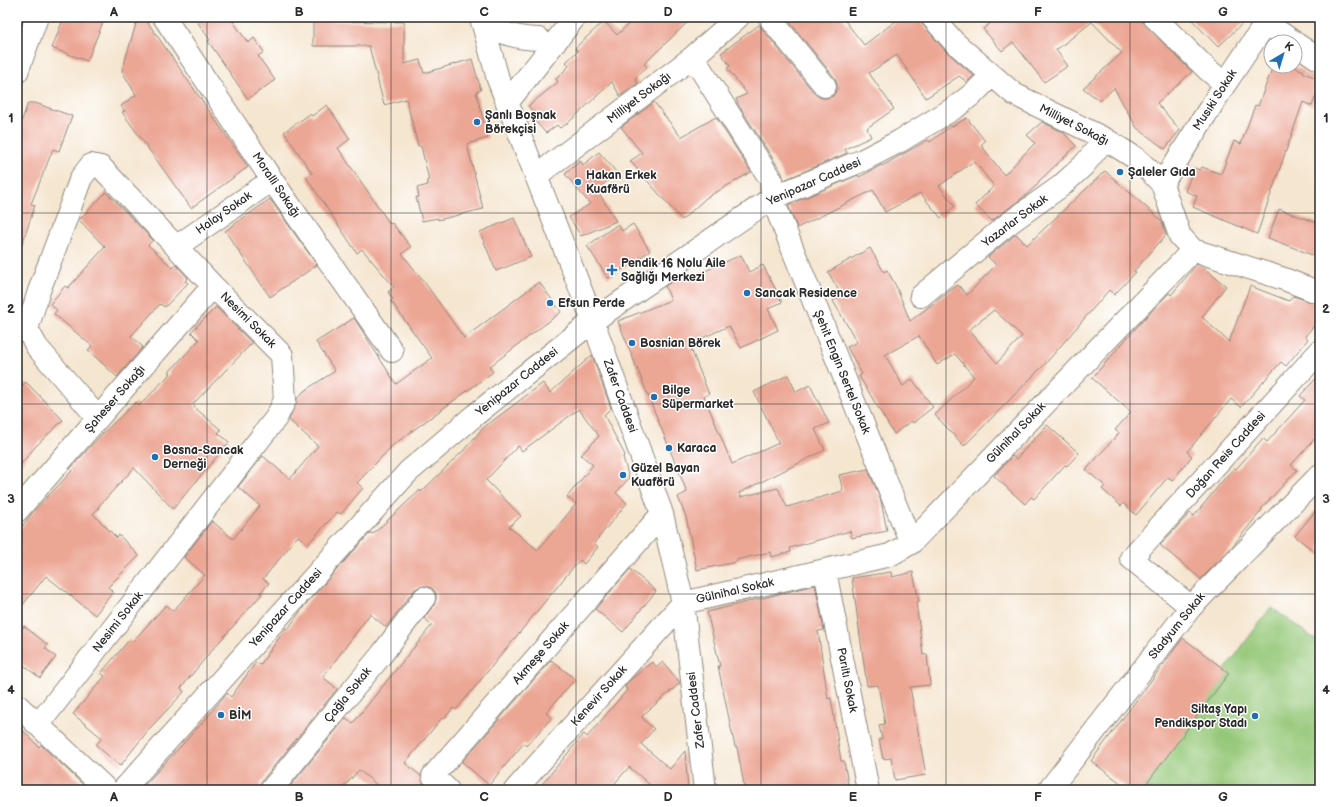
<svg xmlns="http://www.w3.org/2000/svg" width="1337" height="807" viewBox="0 0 1337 807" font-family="'Balsamiq Sans',sans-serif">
<rect width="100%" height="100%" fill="#fff"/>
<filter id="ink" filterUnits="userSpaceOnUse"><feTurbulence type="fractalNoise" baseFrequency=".025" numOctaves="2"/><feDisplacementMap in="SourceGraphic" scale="8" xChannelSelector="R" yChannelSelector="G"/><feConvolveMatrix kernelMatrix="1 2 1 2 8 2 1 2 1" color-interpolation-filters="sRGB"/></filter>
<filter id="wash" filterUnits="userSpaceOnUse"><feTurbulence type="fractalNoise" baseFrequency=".012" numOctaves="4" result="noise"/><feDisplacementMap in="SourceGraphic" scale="16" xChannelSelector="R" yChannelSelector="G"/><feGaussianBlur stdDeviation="0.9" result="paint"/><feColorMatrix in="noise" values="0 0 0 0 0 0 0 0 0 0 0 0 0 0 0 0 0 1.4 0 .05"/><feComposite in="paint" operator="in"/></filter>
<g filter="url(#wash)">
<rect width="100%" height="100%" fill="#f5e6d0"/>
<path fill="#95c878" stroke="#607a52" d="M1271,607L1320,643V790H1137Z"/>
<g id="blocks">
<path fill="#eca694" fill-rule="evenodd" d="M64,17H105L87,61L52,48Z
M138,17H144L248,167L191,208L122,112L125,111L121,106L136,95L122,71Z
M194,17H230L248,43L254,38L264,52L258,56L275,80L248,99L208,41L210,40Z
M636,17H693L644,64L647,67L635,78L638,83L620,96L612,82L568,123L560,128L557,125L546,133L533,119L537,116L528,106L558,82L556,79L569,66L566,62L578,51L575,48L604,21L617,35Z
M792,17H842L864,45L901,17H920L923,25L945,50L974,76L967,82L959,76L926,98L897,55L869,73L894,109L867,128L871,137L845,149L847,153L784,180L782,173L738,104L736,99L747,94L727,68L730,66L721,53L759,25L815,94L821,98H827L833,96L837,90V84L835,78L788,20Z
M998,17H1138L1192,72L1157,103L1180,130L1165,149L1137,128L1114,88L1100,101L1083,88L1122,53L1092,22L1056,50L1068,66L1044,82L1013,42L1002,51L983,29Z
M1189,17H1249L1218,47Z
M313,21L404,22V64L420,60L424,73L472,59L481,90L476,92L488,138L467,144L483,209L438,220V218L422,221L416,197H419L417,188L428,185L427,180H429L421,146H418L406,99L384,105L369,46H313Z
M1273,66H1292L1304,71L1303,73L1320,79V85L1312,106L1303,102L1257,234L1193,207L1197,196L1185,191L1194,168L1200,170L1202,167L1221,174L1234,141L1241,144L1255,105L1258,106Z
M654,102L681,137L716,117L751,172L706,198L682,220L630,161L642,153L621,127Z
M28,103H35L72,116L59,151L53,149L31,204L35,205L20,251L17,250V134Z
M327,105L350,139L338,148L390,224L392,223L411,247L402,254L423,280L464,338L539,282L561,312L489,367L493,372L393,445L357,483L363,488L341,514L337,512L308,544L298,536L263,579L269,583L260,593L262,594L212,650L181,688L184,692L150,728L120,766L96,745L102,738L73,714L105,676L101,673L129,640L132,642L166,605L173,611L205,575L184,557L212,521L233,539L260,506L238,487L263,456L290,479L318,446L289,420L297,399L304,391L335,371L316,342L354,318L396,384L432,358L391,301L393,299L388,292L394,287L362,249L357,253L306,177L312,173L284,132L310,114L312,116Z
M967,118L985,141L981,145L1004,175L1035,143L1027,135L1042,122L1063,132L1076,146L1038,182L1039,183L1026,195L992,221L975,205L994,186L974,161L939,186L955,206L941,218L920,193L885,212L873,190L797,228L788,205L858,175L859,177L882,165V166L928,140L930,142L947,129Z
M599,152L617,173L597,190L616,221L581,236L569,217L590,204L565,174L580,161L583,165Z
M1105,171L1162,221L1166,235L1134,271L1136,272L1114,295L1109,290L1046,363L964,446L935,415L974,377L955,354L937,365L919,336L885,355L903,386L912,379L933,407L913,423L911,421L894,434L859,376L862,374L847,347L857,342L833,301L842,296L828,272L870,248L884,272L887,270L896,286L910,321L958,285L967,295L996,265L988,257L1016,234L1027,245ZM994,310L1022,336L997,363L969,330Z
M106,192L153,240L148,245L173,268L176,265L188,278L185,281L188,283L165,307L160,304L131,336L143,347L117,377L88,350L92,346L54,314L57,310L50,304L65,286L68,288L105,247L79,220Z
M270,199L317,265L270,297L225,231Z
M1279,209L1320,224V258L1268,238Z
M514,218L531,257L496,271L480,232Z
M618,224L622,231L633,224L650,251L608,278L587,246Z
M741,255L749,272L763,265L782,302L768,309L778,330L741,348L729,326L689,344L709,394L704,396L732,464L779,443L754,392L788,375L796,392L810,385L829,423L815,429L825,450L739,493L740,497L778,488L787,507L843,491L839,475L868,469L881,501L887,531L852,538L850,531L790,548L791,552L771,557L770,552L736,560L737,562L697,570L686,517L678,497L687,492L618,321L671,300L665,286L684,274L687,279Z
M1197,264L1201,266L1226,286L1202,317L1229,342L1250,286L1289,301L1293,296L1320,305V319L1305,336L1308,339L1286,366L1281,362L1241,407L1231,399L1187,452L1192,456L1172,481L1168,477L1136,515L1123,503L1121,506L1102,489L1105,486L1086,470L1119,433L1115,430L1131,412L1092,378L1143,320L1169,293L1171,295Z
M216,307L252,343L193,404L195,406L194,407L221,430L218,433L229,442L173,509L134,468L98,507L99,508L93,514L117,538L119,535L139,556L108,587L113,592L95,615L46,576L17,612V533L33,512L72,471L70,469L102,434L136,402L139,406L171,373L169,372L199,340L191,332Z
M592,355L611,408L604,415L625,455L623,457L629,478L616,493L627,503L594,543L598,547L584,564L580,560L575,565L456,710L453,708L444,719L442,718L405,763L421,776L424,785L430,790H383L359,770L341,790H287L346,718L353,723L432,625L424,618L434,605L436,599V593L432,588L425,586L419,587L414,590L386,627L370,614L323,677L337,689L261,782L259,790H140L204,721L227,693L231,697L256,662L260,665L286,628L288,629L305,605L370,533L373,534L420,490L421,492L463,451L483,428L543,383L550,393ZM579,409L599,436L581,455L593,465L567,497L576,504L538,550L509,527L521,516L486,480L518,446L522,451Z
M1320,374V433L1291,465L1297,470L1261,509L1262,510L1231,548L1201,579L1160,545L1190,513L1194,516L1225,478L1234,468L1236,469L1263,438L1267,442L1305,400L1300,396Z
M26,382L63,420L35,447L17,469V391Z
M1047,425L1079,453L1067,466L1065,465L1034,499L1031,497L1025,504L994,476L1012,456L1016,459Z
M1320,505V556L1295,536Z
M630,569L656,591L623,632L595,609Z
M891,572L892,577L913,572L919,602H916L923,655L927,654L930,685L910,687L926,775L895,780L891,758L883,759L879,739H882L879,725L885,724L878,685L867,686L852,578Z
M815,585L824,630L818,631L828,699L831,698L841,761H844L849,790H745L737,747H735L718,666H720L707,612Z
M24,626L48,645L45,648L56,657L40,678L17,660V635Z
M1183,638L1229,673L1142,790H1130L1091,761Z
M551,660L575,679L546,713L552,718L526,746L524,743L489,785L462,762Z
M652,662L657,667L663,662L680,683L643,715L642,718L654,729L641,744L670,769L685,751L688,790H656L629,767L609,790H537L584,734L587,737L627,690L625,687L628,682Z
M17,724L39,747L41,745L89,790H17Z"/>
</g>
</g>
<g filter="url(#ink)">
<use href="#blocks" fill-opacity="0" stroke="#90887e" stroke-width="1"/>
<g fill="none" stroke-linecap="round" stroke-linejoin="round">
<g stroke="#90887e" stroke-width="24">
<path id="minor" d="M164,17L272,180L392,351
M481,17L498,79L593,321L662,514L683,603L705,790
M769,17L825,86
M932,17L954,42L1014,94L1105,139L1137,159L1151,172L1162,184L1180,236L1193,250
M1154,17L1207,69L1225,84
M482,22C500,33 518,39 539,39
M1266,23L1294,42
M1295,43L1320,60
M693,57L771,180L772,198L911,543
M17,72L37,17
M507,103L575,17
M536,176L693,57L738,17
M1162,184L1225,84L1270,17
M176,247L272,180
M921,296L1008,224L1061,186L1083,166L1105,139
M17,511L213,286
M825,571L868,790
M1191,607L1131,558L1320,351
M17,705L107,790
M38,725L276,418L285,400L282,355L213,286L101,167L91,165L81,178L39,291L27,329L37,347L98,418
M123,790L408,472L475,415L593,321L772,198L863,160L900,141L956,107L975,92L992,75
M271,790L382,654L424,598
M448,790L433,776L662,514
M515,790L683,603L890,555L911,543L1193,250L1284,279L1320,293
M1049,790L1191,607L1320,475"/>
</g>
<use href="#minor" stroke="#fff" stroke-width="22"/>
</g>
</g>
<path fill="none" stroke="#2b2b2b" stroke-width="1" stroke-opacity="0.55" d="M207,17V790M391,17V790M576,17V790M761,17V790M946,17V790M1130,17V790M17,213H1320M17,404H1320M17,594H1320"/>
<g fill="#1f6fb2" stroke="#fff" stroke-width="1.5">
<circle cx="477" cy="122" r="4"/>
<circle cx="1120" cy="172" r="4"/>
<circle cx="578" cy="182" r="4"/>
<path d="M610 264h4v4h4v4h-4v4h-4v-4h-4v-4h4z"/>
<circle cx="747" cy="293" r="4"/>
<circle cx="550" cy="303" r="4"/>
<circle cx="632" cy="343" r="4"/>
<circle cx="654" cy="397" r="4"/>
<circle cx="669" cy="448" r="4"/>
<circle cx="155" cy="457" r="4"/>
<circle cx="623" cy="475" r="4"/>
<circle cx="221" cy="715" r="4"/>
<circle cx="1255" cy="716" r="4"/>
</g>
<g text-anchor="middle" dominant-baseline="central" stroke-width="3" stroke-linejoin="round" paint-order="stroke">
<g font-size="12" fill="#2b2b2b" stroke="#fff">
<text transform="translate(639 98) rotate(-37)">Milliyet Sokağı</text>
<text transform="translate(1215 100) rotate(-57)">Musıki Sokak</text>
<text transform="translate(1074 125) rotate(27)">Milliyet Sokağı</text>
<text transform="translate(814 182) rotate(-24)">Yenipazar Caddesi</text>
<text transform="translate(276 185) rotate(56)">Moralli Sokağı</text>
<text transform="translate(224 213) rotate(-35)">Halay Sokak</text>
<text transform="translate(1015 221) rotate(-37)">Yazarlar Sokak</text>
<text transform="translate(248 320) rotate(45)">Nesimi Sokak</text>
<text transform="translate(842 372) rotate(68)">Şehit Engin Sertel Sokak</text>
<text transform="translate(517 382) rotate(-39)">Yenipazar Caddesi</text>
<text transform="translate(620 396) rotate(70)">Zafer Caddesi</text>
<text transform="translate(115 399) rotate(-49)">Şaheser Sokağı</text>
<text transform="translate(1016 433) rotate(-46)">Gülnihal Sokak</text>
<text transform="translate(1226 455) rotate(-48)">Doğan Reis Caddesi</text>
<text transform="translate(735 591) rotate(-13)">Gülnihal Sokak</text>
<text transform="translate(286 608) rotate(-48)">Yenipazar Caddesi</text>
<text transform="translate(118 622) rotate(-52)">Nesimi Sokak</text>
<text transform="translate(1177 626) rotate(-51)">Stadyum Sokak</text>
<text transform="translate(541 653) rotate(-49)">Akmeşe Sokak</text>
<text transform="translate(847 680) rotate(79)">Parıltı Sokak</text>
<text transform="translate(348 695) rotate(-51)">Çağla Sokak</text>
<text transform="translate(599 696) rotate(-48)">Kenevir Sokak</text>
<text transform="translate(696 710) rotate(-97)">Zafer Caddesi</text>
</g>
<g font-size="12" font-weight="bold" fill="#2b2b2b" stroke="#fff" text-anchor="start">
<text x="485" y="115">Şanlı Boşnak<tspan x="485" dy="14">Börekçisi</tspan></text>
<text x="1128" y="172">Şaleler Gıda</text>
<text x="586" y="175">Hakan Erkek<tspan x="586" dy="14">Kuaförü</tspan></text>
<text x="621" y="263">Pendik 16 Nolu Aile<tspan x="621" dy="14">Sağlığı Merkezi</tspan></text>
<text x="755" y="293">Sancak Residence</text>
<text x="558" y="303">Efsun Perde</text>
<text x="640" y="343">Bosnian Börek</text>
<text x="662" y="390">Bilge<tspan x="662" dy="14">Süpermarket</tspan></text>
<text x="677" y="448">Karaca</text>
<text x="163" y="450">Bosna-Sancak<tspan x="163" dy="14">Derneği</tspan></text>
<text x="631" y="468">Güzel Bayan<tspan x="631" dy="14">Kuaförü</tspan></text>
<text x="1247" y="709" text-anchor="end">Siltaş Yapı<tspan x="1247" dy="14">Pendikspor Stadı</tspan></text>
<text x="229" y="715">BİM</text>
</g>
</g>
<rect width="1337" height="807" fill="none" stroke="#fff" stroke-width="44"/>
<g transform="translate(1283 54) rotate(38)"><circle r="19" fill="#ffffff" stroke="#aaaaaa"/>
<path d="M0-3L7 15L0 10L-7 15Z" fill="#1f6fb2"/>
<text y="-6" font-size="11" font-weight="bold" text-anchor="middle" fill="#2b2b2b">K</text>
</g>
<rect x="22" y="22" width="1293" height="763" fill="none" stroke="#2b2b2b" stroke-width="1.5"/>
<g font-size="13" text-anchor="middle" font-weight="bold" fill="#2b2b2b">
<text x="114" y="16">A</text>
<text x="299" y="16">B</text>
<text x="484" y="16">C</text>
<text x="668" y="16">D</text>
<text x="853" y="16">E</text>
<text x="1038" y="16">F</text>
<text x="1223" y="16">G</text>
<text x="11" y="122">1</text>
<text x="1326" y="122">1</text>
<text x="11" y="313">2</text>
<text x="1326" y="313">2</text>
<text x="11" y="503">3</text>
<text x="1326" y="503">3</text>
<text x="11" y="694">4</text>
<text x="1326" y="694">4</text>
<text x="114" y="801">A</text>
<text x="299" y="801">B</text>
<text x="484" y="801">C</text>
<text x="668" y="801">D</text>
<text x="853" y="801">E</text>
<text x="1038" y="801">F</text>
<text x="1223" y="801">G</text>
</g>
</svg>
